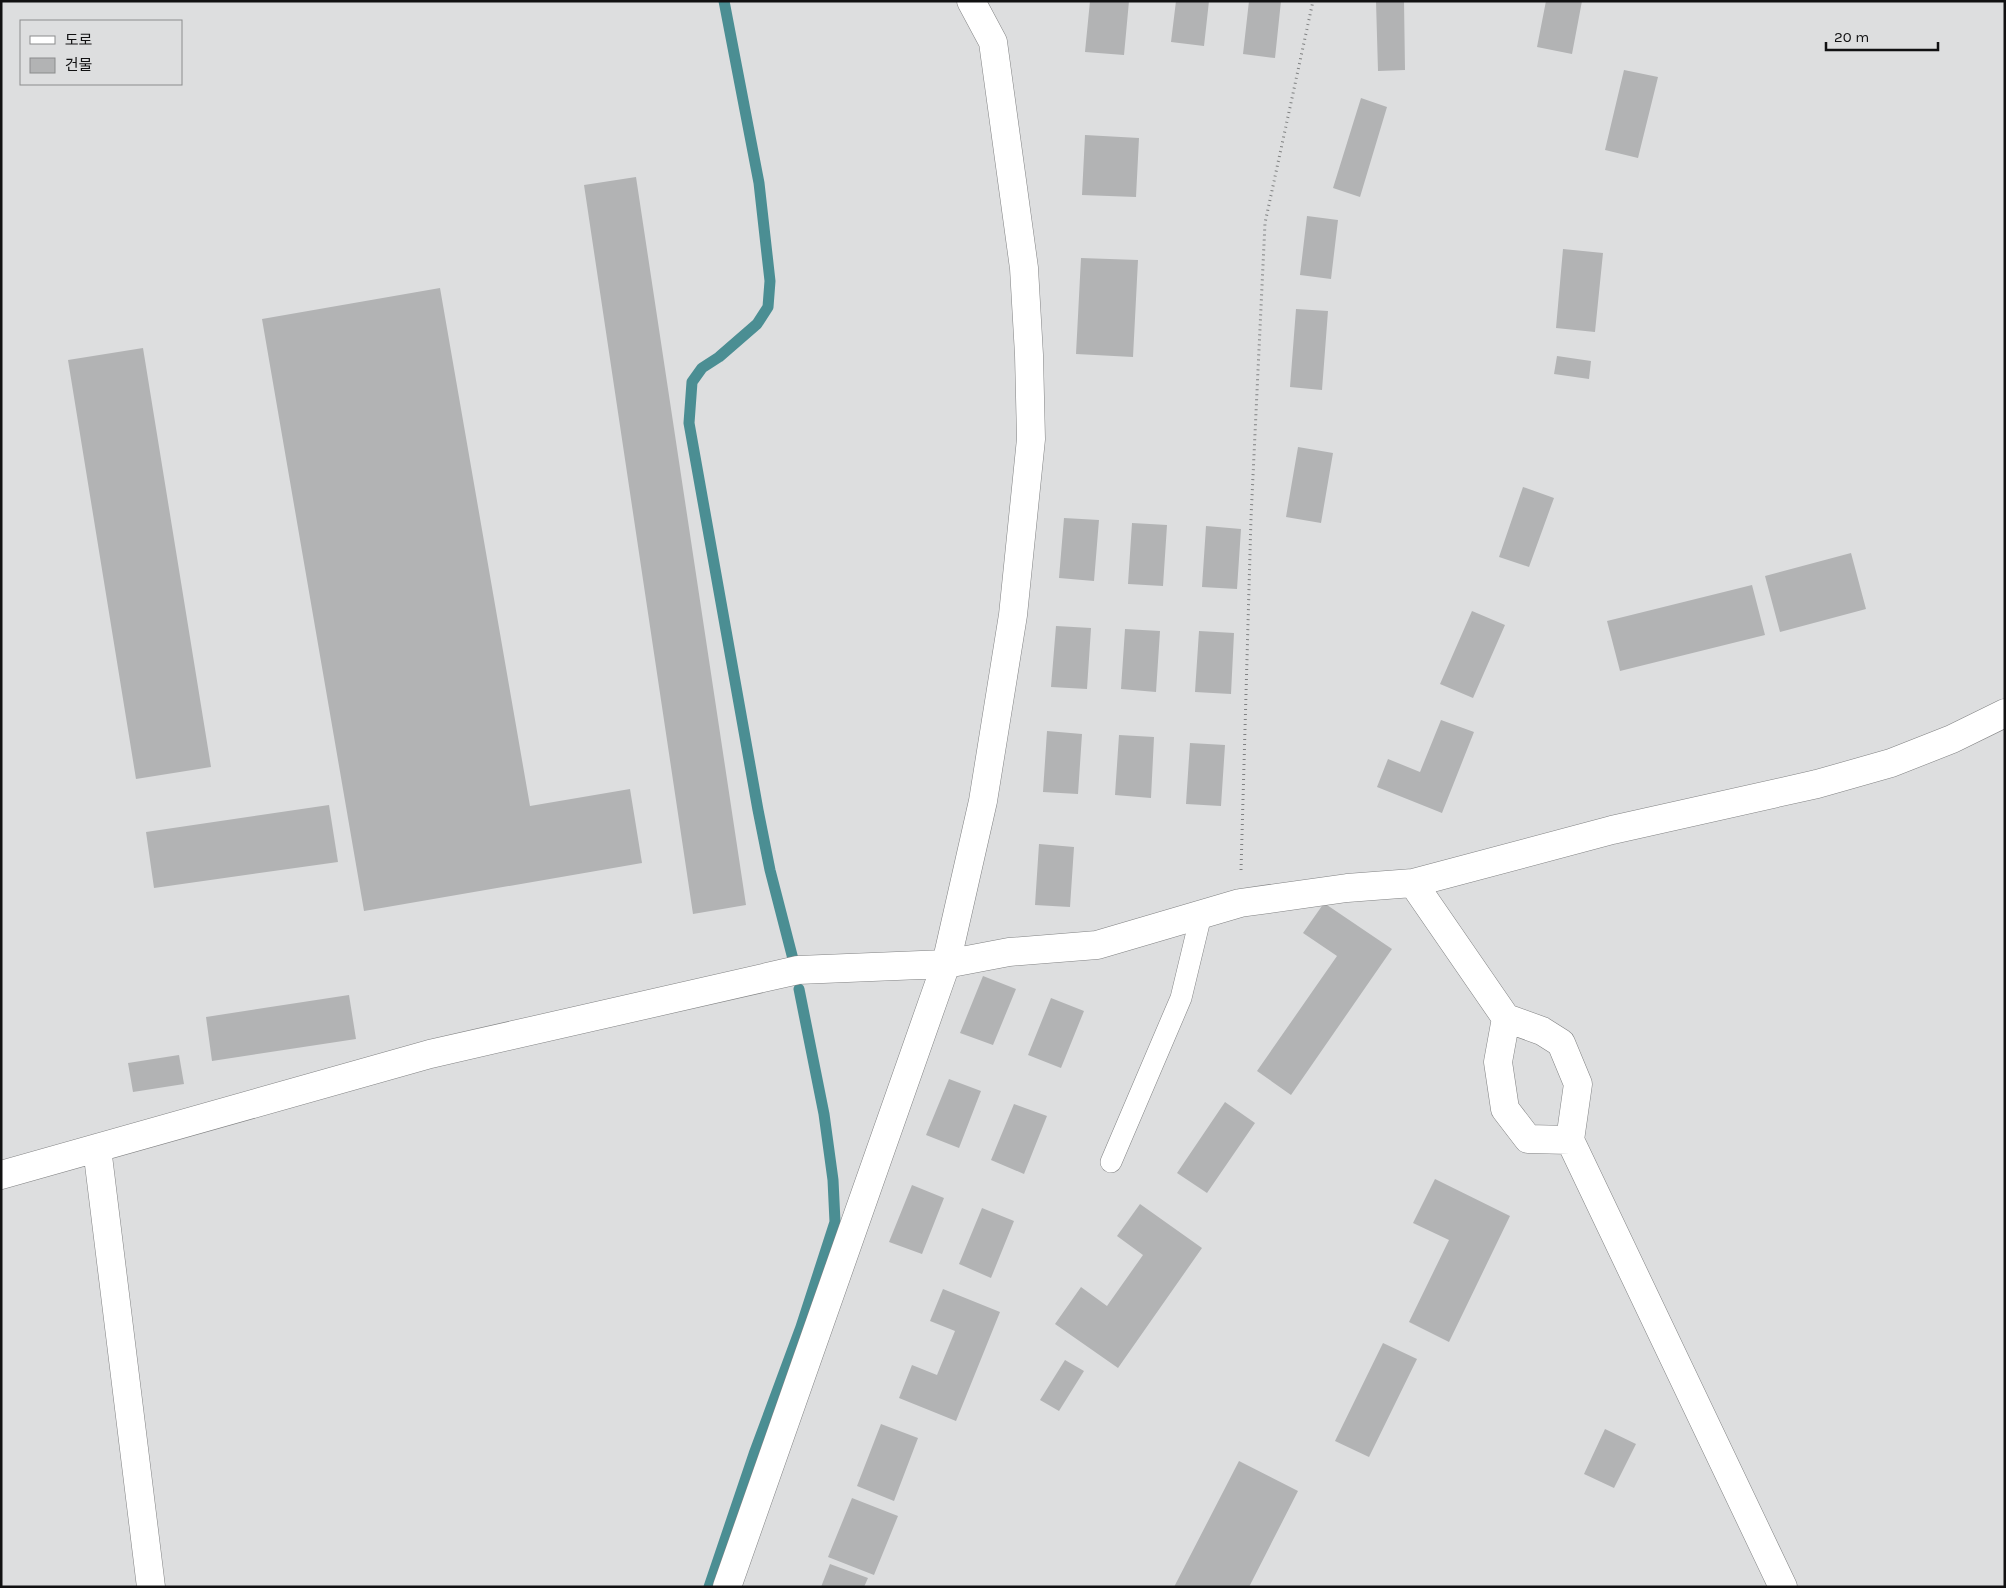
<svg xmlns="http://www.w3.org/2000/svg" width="2006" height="1588" viewBox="0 0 2006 1588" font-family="Karla,'Noto Sans KR',sans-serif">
<rect width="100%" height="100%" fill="#dddedf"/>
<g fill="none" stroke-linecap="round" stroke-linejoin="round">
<path stroke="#4b8e93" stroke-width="11" d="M724,1L759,183L770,281L768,307L757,324L719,357L702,368L692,382L689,423L758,810L770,870L794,963
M709,1587L754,1454L801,1327L835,1222L833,1180L824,1114L799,989"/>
</g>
<path fill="#b2b3b4" d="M1090,1H1129L1124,55L1085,52Z
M1176,1H1209L1204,46L1171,42Z
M1249,1H1281L1275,58L1243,54Z
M1376,1H1404L1405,70L1378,71Z
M1546,1H1582L1572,54L1537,47Z
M1624,70L1658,77L1638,158L1605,150Z
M1361,98L1387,107L1360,197L1333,188Z
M1085,135L1139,138L1136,197L1082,195Z
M636,177L746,905L693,914L584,185Z
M1307,216L1338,220L1331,279L1300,275Z
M1563,249L1603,253L1595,332L1556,328Z
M1081,258L1138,260L1133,357L1076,354Z
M440,288L530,806L630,789L642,863L364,911L262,319Z
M1296,309L1328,311L1322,390L1290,387Z
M143,348L211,767L136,779L68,360Z
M1557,356L1591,361L1589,379L1554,374Z
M1298,447L1333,453L1321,523L1286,517Z
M1523,487L1554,498L1529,567L1499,557Z
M1064,518L1099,520L1094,581L1059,578Z
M1132,523L1167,525L1163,586L1128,584Z
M1206,526L1241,529L1237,589L1202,587Z
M1851,553L1866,609L1780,632L1765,576Z
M1752,585L1765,635L1620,671L1607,621Z
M1472,611L1505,625L1473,698L1440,684Z
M1056,626L1091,628L1087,689L1051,687Z
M1125,629L1160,631L1156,692L1121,689Z
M1199,631L1234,633L1231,694L1195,692Z
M1441,720L1474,732L1442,813L1377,787L1388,759L1420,772Z
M1047,731L1082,734L1078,794L1043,792Z
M1119,735L1154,737L1151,798L1115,795Z
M1190,743L1225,745L1221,806L1186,804Z
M329,805L338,862L154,888L146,832Z
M1039,844L1074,847L1070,907L1035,905Z
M1324,903L1392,949L1291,1095L1257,1071L1337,956L1303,933Z
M983,976L1016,989L993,1045L960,1033Z
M349,995L356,1039L212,1061L206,1017Z
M1051,998L1084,1011L1061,1068L1028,1055Z
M179,1055L184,1084L133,1092L128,1063Z
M949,1079L981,1091L959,1148L926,1135Z
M1225,1102L1255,1123L1207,1193L1177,1173Z
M1014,1104L1047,1116L1024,1174L991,1160Z
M1435,1179L1510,1216L1449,1342L1409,1322L1449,1240L1413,1223Z
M912,1185L944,1198L922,1254L889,1242Z
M1140,1204L1202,1248L1118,1368L1055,1324L1081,1287L1107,1306L1143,1255L1117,1236Z
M982,1208L1014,1221L991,1278L959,1264Z
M943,1289L1000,1312L956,1421L899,1398L912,1365L937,1375L955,1331L930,1321Z
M1383,1343L1417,1359L1369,1457L1335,1441Z
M1065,1360L1084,1371L1059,1411L1040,1400Z
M881,1424L918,1438L894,1501L857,1486Z
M1605,1429L1636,1444L1614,1488L1584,1474Z
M1239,1461L1298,1491L1249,1587H1174Z
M852,1498L898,1516L874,1575L828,1557Z
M830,1564L868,1578L864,1587H821Z"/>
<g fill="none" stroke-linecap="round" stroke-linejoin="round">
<g stroke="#818283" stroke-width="22">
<path id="service" d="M1111,1162L1181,998L1201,915"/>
</g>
<g stroke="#818283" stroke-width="29">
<path id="minor" d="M1413,883L1506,1018
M1570,1140L1528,1139L1505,1109L1498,1062L1506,1018L1542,1031L1561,1043L1578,1084L1570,1140L1783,1587
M97,1148L151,1587
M1,1175L430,1054L798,970L946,964L1009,952L1097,945L1240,903L1347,888L1413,883L1612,830L1817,784L1891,763L1952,739L2005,713
M727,1587L946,964L983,801L1013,615L1031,439L1029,355L1024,268L993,42L971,1"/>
</g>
<path stroke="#7f8081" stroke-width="3" stroke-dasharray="1 4" stroke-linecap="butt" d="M1241,870L1251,518L1265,223L1313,1"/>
<use href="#service" stroke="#fff" stroke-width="21"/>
<use href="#minor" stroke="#fff" stroke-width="28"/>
</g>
<rect width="2006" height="1588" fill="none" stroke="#111112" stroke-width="5"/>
<rect x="20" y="20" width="162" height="65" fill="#dddedf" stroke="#8b8c8d"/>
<rect x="30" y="36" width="25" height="8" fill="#ffffff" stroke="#8b8c8d"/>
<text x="65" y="45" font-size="15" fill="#111112">도로</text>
<rect x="30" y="58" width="25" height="15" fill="#b2b3b4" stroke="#8b8c8d"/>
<text x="65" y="70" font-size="15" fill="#111112">건물</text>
<path d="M1826 42v8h112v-8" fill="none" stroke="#111112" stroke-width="2.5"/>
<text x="1834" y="42" font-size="15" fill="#111112" stroke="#dddedf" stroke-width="4" paint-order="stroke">20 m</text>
</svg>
